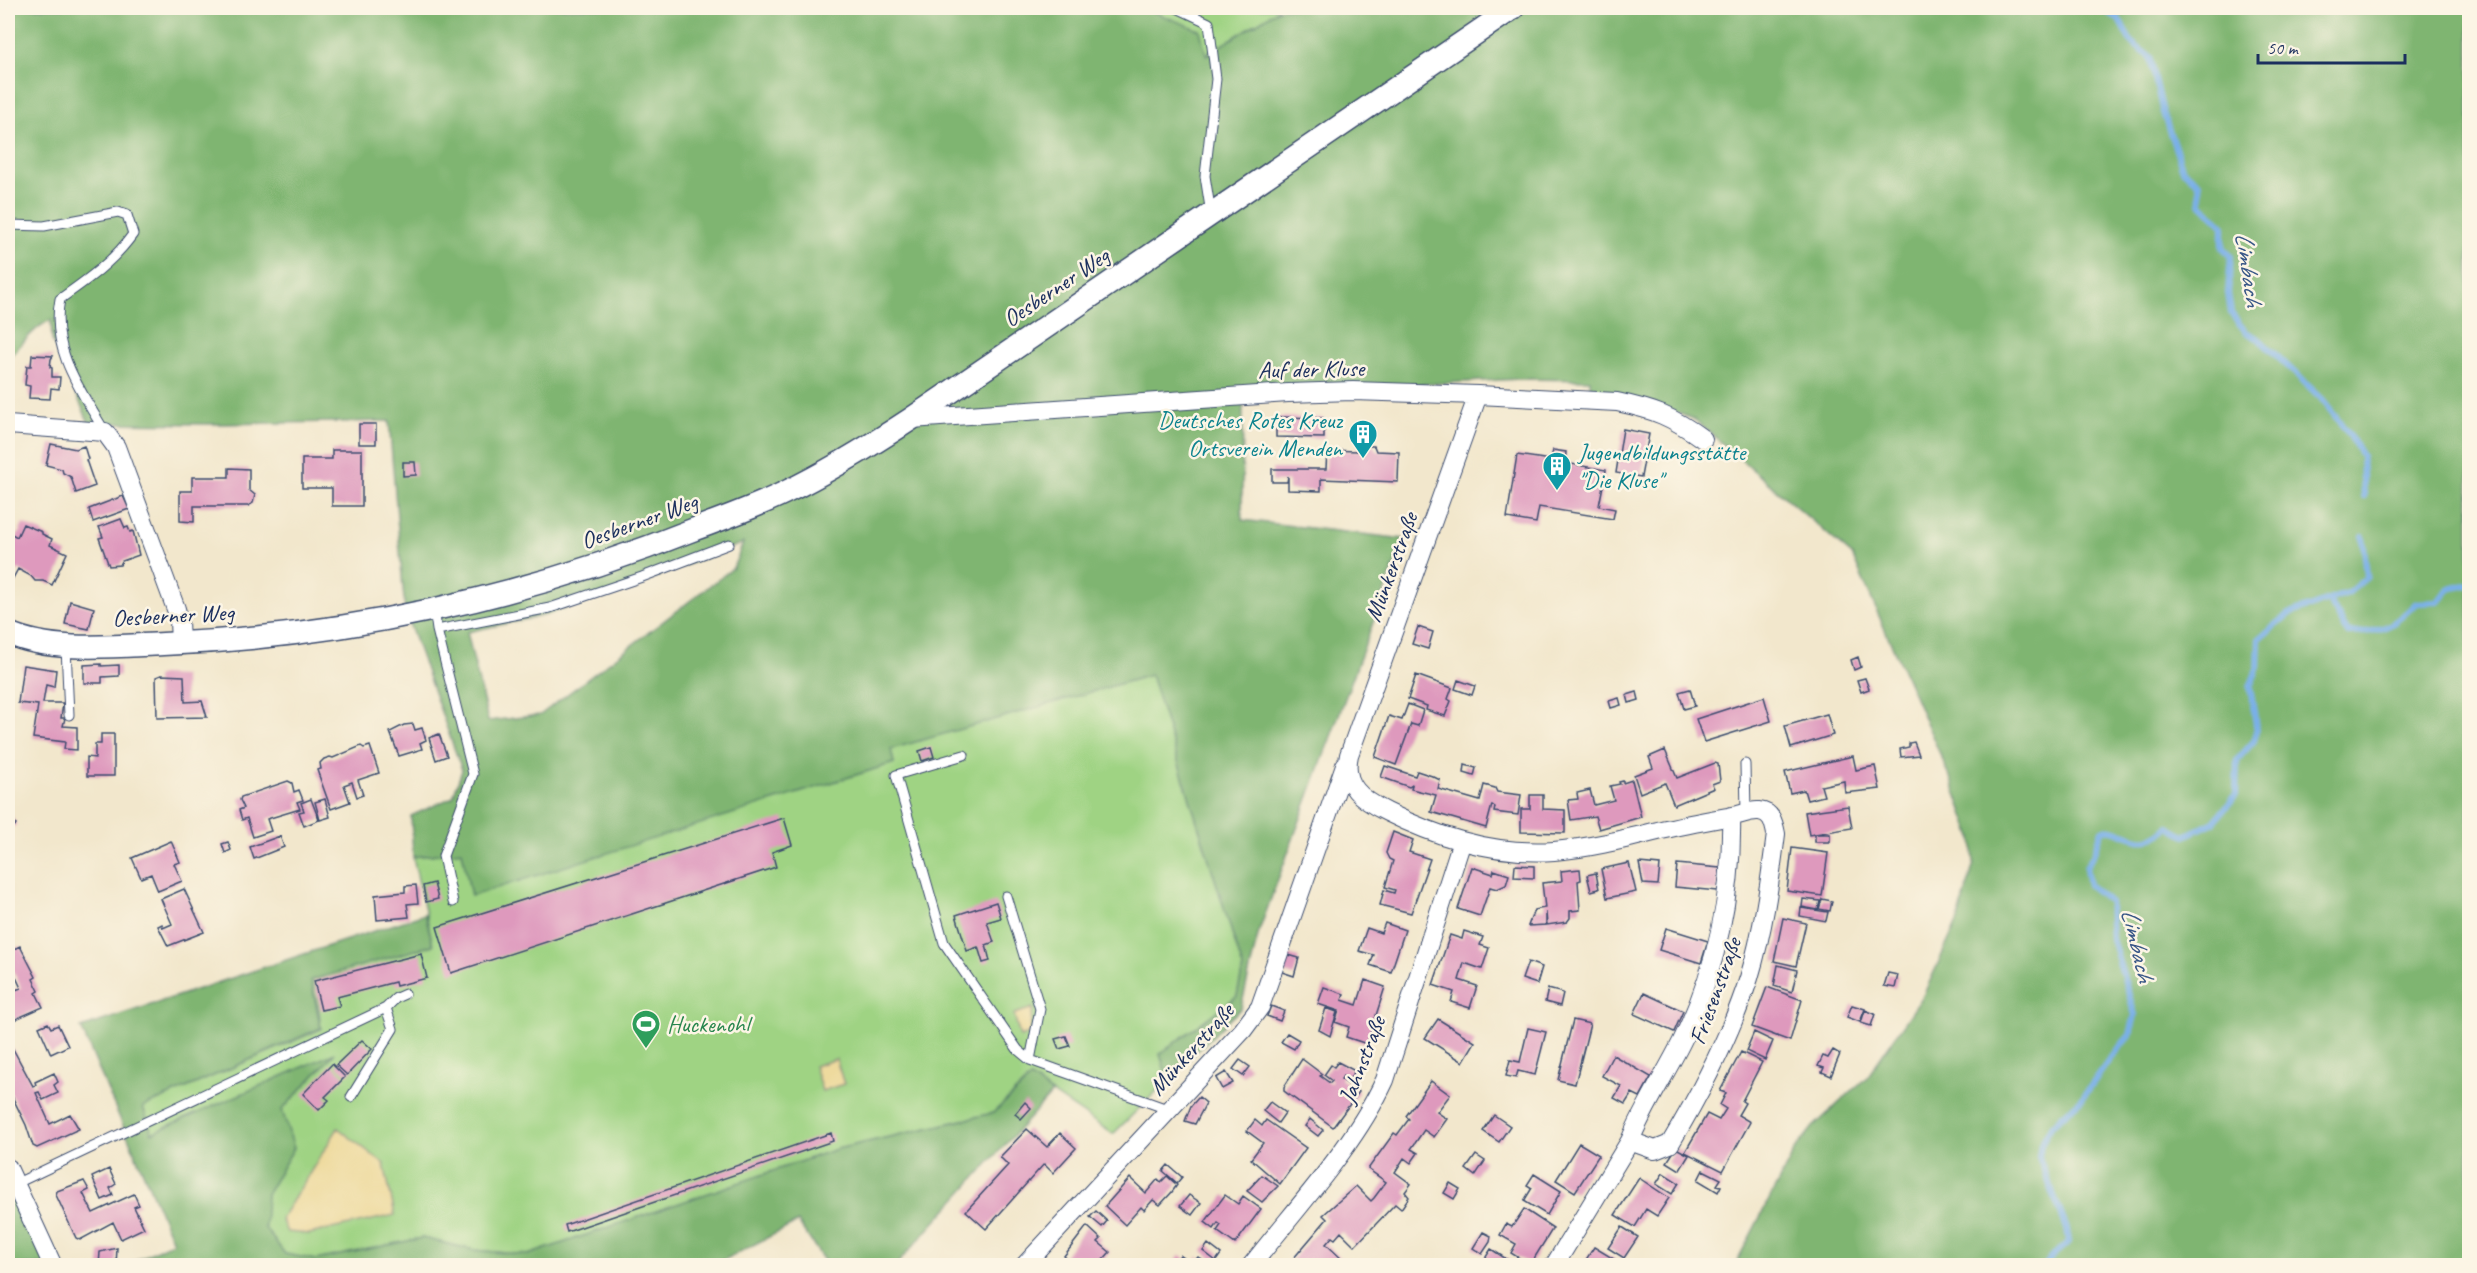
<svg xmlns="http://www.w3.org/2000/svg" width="2477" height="1273" viewBox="0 0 2477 1273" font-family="Caveat,sans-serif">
<rect width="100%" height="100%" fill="#fcf5e5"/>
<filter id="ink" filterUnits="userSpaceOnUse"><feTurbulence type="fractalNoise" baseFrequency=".0167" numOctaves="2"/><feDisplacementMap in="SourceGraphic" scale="12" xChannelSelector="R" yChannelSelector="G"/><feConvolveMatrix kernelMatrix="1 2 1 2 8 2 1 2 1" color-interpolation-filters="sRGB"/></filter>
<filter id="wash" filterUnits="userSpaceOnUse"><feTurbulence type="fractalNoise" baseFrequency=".008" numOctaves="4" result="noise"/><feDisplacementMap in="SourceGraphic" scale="24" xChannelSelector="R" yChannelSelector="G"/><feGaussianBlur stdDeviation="1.35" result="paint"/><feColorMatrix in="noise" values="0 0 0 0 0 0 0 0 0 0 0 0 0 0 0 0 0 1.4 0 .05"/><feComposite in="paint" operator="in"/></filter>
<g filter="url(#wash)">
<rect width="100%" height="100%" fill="#f2e7cc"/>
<path fill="#9fd383" stroke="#5d8170" stroke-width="1.5" d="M1143,8H1281L1206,55Z
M1151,674L1243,968L1237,996L1160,1054L1168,1080L1113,1134L1030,1078L993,1113L837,1149L528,1255L474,1250L422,1238L316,1260L285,1254L264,1227L267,1193L293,1148L282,1110L334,1054L152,1133L143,1107L321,1029L319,1011L311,980L433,945L413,857L462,851L471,895L894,763L890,749Z"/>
<path fill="#7fb571" stroke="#4d7268" stroke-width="1.5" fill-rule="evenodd" d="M8,8H1143L1200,30L1206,55L1281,8H2469V1265H1735L1795,1150L1813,1127L1868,1076L1923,996L1958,920L1974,863L1972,837L1948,772L1852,555L1695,420L1653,403L1590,394V380L1520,379L1243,394L1242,520L1404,539L1259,931L1241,1008L1168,1080L1160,1054L1237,996L1243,968L1151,675L891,749L894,763L471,896L462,851L413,857L411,816L453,797L462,770L405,612L389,421L218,424L89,423L52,340L51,320C34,327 22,345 8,358ZM743,543L733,568L540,715L488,721L467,632L546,615L653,578Z
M425,914L433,945L311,980L321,1028L143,1107L152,1133L335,1053L282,1110L294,1148L267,1193L265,1228L285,1254L316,1260L422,1238L474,1250L528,1255L837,1149L993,1113L1031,1078L1052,1093L896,1265H827L798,1222L714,1265H127L173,1242L81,1028Z
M8,1168L53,1265H8Z"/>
<path fill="#eeda9e" stroke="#84847e" stroke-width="1.5" d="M1033,1008L1029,1034L1020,1037L1014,1014Z
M836,1059L844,1084L822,1091L814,1066Z
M338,1128L384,1164L395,1215L309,1234L287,1232L281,1219Z"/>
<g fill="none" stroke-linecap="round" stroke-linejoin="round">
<path stroke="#7ab0e8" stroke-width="6" d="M2099,8L2118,18L2131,42L2150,57L2163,113L2183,170L2199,183L2200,203L2223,225V248L2231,256L2228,293L2231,313L2246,332L2259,339L2320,397L2349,434L2362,456L2364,496
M2329,600L2348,633C2382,633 2394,626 2416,603L2438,602L2449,589L2470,584
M2045,1266L2053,1255L2069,1242L2067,1229L2039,1157L2041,1144L2052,1125L2081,1100L2112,1056L2130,1035L2135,1015L2112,939L2110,902L2089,885L2086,867L2095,852L2102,830C2119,826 2134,845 2153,838C2158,836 2164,830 2169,827L2185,836L2214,822L2236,795L2237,760L2254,741L2257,731L2250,687L2258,667L2259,639L2289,614L2348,593L2367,577L2363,537"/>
</g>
<g id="blocks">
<path fill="#de99bd" d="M32,355L53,356L51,359L50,367L52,368V377H60L59,389L51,388L50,399L29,398L30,386L25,385L27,366H31Z
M1276,417L1324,418V438L1276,437Z
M359,424H376V444H359Z
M1623,429L1649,434L1641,477L1616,473Z
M1358,437H1368V446H1374L1376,451L1399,452L1398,482L1321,479V491L1288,490V476L1287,482H1272V469H1326L1327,450L1358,451Z
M51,444L76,449L84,446L88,459L86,460L95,486L76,493L71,477L63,473L62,469L46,465Z
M332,450H362V506H332V488H302V459H332Z
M1553,450L1566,452L1565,463L1606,470L1599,506L1615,509L1613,519L1539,507L1536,523L1507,518L1517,455L1551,460Z
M403,462H415L416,475L403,476Z
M229,468L249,469V490L255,495L253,503L248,506H194V522L180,521V491H192V477H229Z
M123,496L129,509L93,522L89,509Z
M121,519L125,528L128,527L130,532L133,531L139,555L122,561L120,565L109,566L99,538L103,537L99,527Z
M23,524L42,532V534L52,539L50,545L67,553L52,585L43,581H35L31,576L18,569L12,580L8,578V538L10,533L17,537Z
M70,601L94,608L89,629L65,624Z
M1418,627L1433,632L1428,649L1412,644Z
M1858,657L1861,667L1854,670L1851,660Z
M101,664V666L119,665V676L102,677V683H84V665Z
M23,665L56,670L54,687L46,685L43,703H63L61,718H65L63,726L77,727V750L64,749L65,742L33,738L38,705L18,703Z
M161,675L184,676L185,702L202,701L207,717L157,718L156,677Z
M1416,675L1452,688L1448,699L1451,701L1445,716L1426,710L1427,706L1408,699Z
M1865,678L1869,689L1861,692L1857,680Z
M1458,680L1475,686L1472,695L1455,689Z
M1690,689L1695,706L1684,709L1679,692Z
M1637,692L1639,700L1629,703L1627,695Z
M1764,697L1771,721L1704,742L1696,719Z
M1619,698L1621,705L1611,708L1609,701Z
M1408,704L1423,710L1418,726L1411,724L1396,765L1375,757L1389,716L1402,720Z
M1827,714L1833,735L1791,748L1785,726Z
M413,724L415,730L422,728L426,740L420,743L422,749L399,756L390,732L404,725Z
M101,734H114V776H87V757L95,758V744H101Z
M439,734L447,756L436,760L429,738Z
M1914,742L1919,755L1901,757L1900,749L1909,747V743Z
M361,746L364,748L370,746L379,773L358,780L363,795L357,797L352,782L344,785L350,802L331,809L317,770L321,769L320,763L324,759L330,757L333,758Z
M931,747L934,757L922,761L919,751Z
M1665,750L1677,778L1715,763L1718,764L1720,781L1712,784L1714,788L1674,805L1665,783L1640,793L1634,775L1653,768L1649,757Z
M1853,756L1856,770L1875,766L1880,789L1845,793L1844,781L1821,786L1824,796L1807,800L1804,790L1790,793L1785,772Z
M1465,765L1476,768L1474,776L1464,773Z
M1385,766L1415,776L1417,771L1432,776L1440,780L1438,789L1480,801L1484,785L1495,788L1497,792L1521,795L1518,815L1494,812L1495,807L1492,805L1486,828L1431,812L1436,795L1411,789L1412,785L1409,787L1381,777Z
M1632,780L1641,817L1599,829L1595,816L1571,820L1568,800L1578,799L1577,793L1590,790L1594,805L1614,800L1610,786L1620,784L1619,782L1623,781V783Z
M288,781L292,783L294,792L299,790L303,800L297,802L300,809L267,819L271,831L253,837L247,818L242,820L239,810L244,808L240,800L241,797Z
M1530,795H1543V809L1565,810V833L1521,832V809H1530Z
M311,799L319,820L304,826L299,812L304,811L301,803Z
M325,799L330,817L320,820L315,802Z
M1848,806L1852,828L1809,835L1805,812Z
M8,808L16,825L8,830Z
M784,818L792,845L772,852L776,867L451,973L437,927Z
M1393,832L1413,840L1409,852L1430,859L1411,913L1380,905L1384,890L1394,893L1395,890L1385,887L1393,861L1389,859L1386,853Z
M1815,834H1830V842H1815Z
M280,836L284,847L254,859L250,847Z
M171,841L180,862L174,864L182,881L158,891L151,874L141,878L132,858Z
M228,842L231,850L225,853L222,844Z
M1792,848L1828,853L1822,896L1787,891Z
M1629,863L1636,892L1607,898L1601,869Z
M1639,863L1660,865L1658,885L1643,884Z
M1677,864L1720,868L1718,891L1675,887Z
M1515,865L1534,866V878L1514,877Z
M1472,867L1493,874L1494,870L1509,875L1506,885L1497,889L1490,887L1480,916L1458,909Z
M1580,869L1581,880L1578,881L1580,910L1570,911V918L1567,922L1547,925L1546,912V925L1528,926L1534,910L1545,908L1542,883L1562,881L1561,871Z
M1596,873L1599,889L1591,891L1587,875Z
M434,883L438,899L426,902L423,886Z
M416,885L418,903L407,904L409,917L377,920L375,895L405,892V886Z
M184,889L204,932L168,946L158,926L162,924L163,928L172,924L161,899Z
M1803,899L1820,901L1818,910L1802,907Z
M1822,899L1832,901L1830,911L1819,909Z
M996,902L1001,918L987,922L994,942L986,945L990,961L983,963L978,947L967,951L956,915Z
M1801,908L1828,912L1826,921L1800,916Z
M1783,918L1806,923L1796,966L1774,961Z
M1385,923L1405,930L1391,972L1370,965L1374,955L1359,951L1367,928L1381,933Z
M1666,928L1708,941L1701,963L1659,950Z
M1464,931L1483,937L1480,945L1489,948L1482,969L1464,963L1459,980L1477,986L1470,1008L1451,1002L1454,992L1433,985L1450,935L1462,939Z
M20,946L36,977L33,979L39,991L36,993L43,1007L9,1022L13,1032L8,1035V988L12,986L15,990L21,988L8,960V952Z
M421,954L427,978L396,986L395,982L337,997L340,1006L321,1010L314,981Z
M1285,954L1299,958L1294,976L1279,971Z
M1528,962L1542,967L1537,984L1522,979Z
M1778,965L1797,970L1792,992L1774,986Z
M1888,973L1898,975L1895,988L1884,986Z
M1365,980L1385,987L1367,1044L1346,1037L1349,1027L1335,1022L1339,1011L1318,1004L1324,987L1344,994L1342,1000L1357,1005Z
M1767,987L1802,1000L1790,1041L1752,1027Z
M1548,989L1563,993L1560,1006L1545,1002Z
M1644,993L1683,1011L1674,1032L1634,1014Z
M1852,1005L1865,1009L1860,1022L1847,1017Z
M1271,1006L1284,1011L1280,1021L1267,1016Z
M1326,1008L1337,1012L1330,1036L1319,1030Z
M1865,1010L1875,1014L1871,1026L1861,1023Z
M1438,1019L1475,1042L1463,1062L1425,1038Z
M1573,1020L1590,1024L1575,1084L1558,1080Z
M48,1023L51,1028L58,1025L68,1046L51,1054L39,1027Z
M1528,1028L1546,1032L1535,1075L1518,1071L1516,1078L1506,1076L1510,1060L1520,1062Z
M1754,1032L1773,1041L1765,1060L1746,1051Z
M1287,1033L1299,1040L1294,1049L1281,1042Z
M1066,1036L1070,1046L1059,1049L1055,1039Z
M362,1040L372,1049L347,1075L336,1065Z
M12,1047L33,1086L36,1085L35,1082L54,1073L58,1082L54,1085L58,1093L43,1100L39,1092L36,1093L50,1124L70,1114L79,1129L37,1148L33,1146L26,1125L8,1088V1049Z
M1833,1050L1840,1054L1831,1076L1822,1072L1824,1068L1818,1066L1823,1056L1828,1058Z
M1741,1052L1762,1062L1742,1101L1745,1103L1738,1115L1750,1122L1723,1171L1685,1152L1707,1114L1719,1120L1726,1109L1720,1105L1726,1093L1720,1091Z
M1613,1055L1651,1077L1640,1097L1632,1093L1625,1104L1614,1098L1621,1086L1602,1076Z
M1302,1059L1322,1074L1320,1076L1330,1083L1332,1081L1324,1075L1331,1065L1334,1067L1338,1062L1355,1071L1349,1080L1343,1076L1341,1079L1359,1092L1333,1127L1284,1091V1087Z
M1240,1060L1250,1067L1243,1076L1233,1069Z
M332,1064L345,1077L325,1097L329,1100L319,1110L303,1094Z
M1226,1072L1233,1083L1222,1089L1216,1078Z
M1431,1081L1450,1095L1437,1112L1447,1119L1434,1137L1424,1130L1411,1149L1418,1153L1411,1163L1404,1158L1395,1172L1411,1184L1405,1192L1409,1197L1401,1209L1395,1204L1355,1246L1341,1232L1335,1239L1332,1237L1326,1244L1344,1261L1340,1266H1287L1327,1219L1323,1215L1356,1186L1371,1201L1374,1198L1386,1182L1368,1169L1394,1133L1397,1135L1409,1119L1406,1116Z
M1199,1097L1206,1103L1195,1124L1185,1121L1191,1106Z
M1025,1102L1031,1108L1021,1119L1015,1114Z
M1270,1102L1285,1113L1278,1123L1263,1111Z
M1494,1115L1510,1126L1499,1142L1483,1131Z
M1310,1119L1323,1130L1318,1136L1305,1126Z
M1255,1120L1262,1126L1266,1120L1306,1148L1280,1184L1251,1159L1263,1143L1247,1131Z
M1027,1129L1047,1147L1060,1133L1076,1148L1053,1173L1044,1164L986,1229L966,1211L1008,1165L1000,1157Z
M831,1133L833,1141L567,1232L565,1225Z
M1579,1143L1599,1155L1575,1192L1556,1180Z
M1676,1148L1689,1155L1680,1170L1667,1162Z
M1476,1155L1485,1161L1475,1176L1466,1169Z
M1168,1165L1182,1177L1177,1183L1163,1171Z
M109,1169L116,1184L110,1188L113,1195L102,1200L92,1177Z
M1703,1170L1721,1179L1717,1185L1721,1186L1718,1192L1698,1180Z
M1663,1173L1679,1183L1672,1194L1656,1184Z
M1534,1174L1561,1191L1547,1215L1524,1201L1532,1188L1527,1185Z
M1262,1175L1278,1186L1262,1202L1247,1191Z
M1167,1176L1177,1185L1172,1192L1160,1205L1153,1200L1144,1210L1141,1207L1125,1225L1105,1206L1130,1178L1146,1193L1158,1179L1161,1182Z
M1639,1178L1669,1198L1657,1216L1646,1209L1635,1227L1615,1215Z
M84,1181L89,1190L83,1193L93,1213L134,1194L139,1205L134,1207L144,1228L121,1239L113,1222L80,1240L76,1238L56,1195L57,1191Z
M1450,1183L1460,1189L1454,1199L1444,1193Z
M1189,1195L1201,1203L1192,1215L1180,1206Z
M1225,1195L1238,1204L1243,1196L1261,1209L1235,1244L1217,1231L1221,1225L1218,1223L1214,1229L1205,1222Z
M1524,1209L1553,1228L1530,1265L1511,1253L1516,1244L1500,1235L1506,1224L1512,1227Z
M1096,1211L1107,1221L1102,1227L1090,1217Z
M1087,1226L1101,1239L1098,1242L1110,1252L1102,1261L1107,1266H1074L1064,1256Z
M1622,1227L1638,1237L1624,1258L1608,1248Z
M1483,1232L1491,1236L1490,1242L1482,1254L1473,1248Z
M1208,1244L1221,1254L1216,1261L1203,1251Z
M1594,1247L1614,1259L1622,1266H1582Z
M117,1248L116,1266H99L100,1252Z
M1491,1249L1517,1266H1493L1484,1260Z
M1180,1255L1192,1264L1198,1257L1210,1266H1172Z"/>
</g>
</g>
<g filter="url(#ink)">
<use href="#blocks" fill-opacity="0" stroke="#3b4b6e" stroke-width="1.5"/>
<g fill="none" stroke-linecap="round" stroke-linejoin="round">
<g stroke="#3b4b6e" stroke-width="11">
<path id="service" d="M1177,8L1209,23L1216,79L1205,176L1211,214
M8,225L44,226L118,212L127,215L133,234C114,261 87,280 60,299C50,349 81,391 105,432
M434,609L437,630L473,774L443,856L453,902
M437,630L550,608L642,577L729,544
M66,647L69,715
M964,755L896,775L944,943L1018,1050L1030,1060L1170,1110
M1745,764L1746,813
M1006,896L1040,1009L1030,1060
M351,1097L393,1029L386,1008
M15,1184L386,1008L396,998L405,994"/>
</g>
<g stroke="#3b4b6e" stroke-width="20">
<path id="minor" d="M1478,395L1349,755C1342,785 1362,800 1387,812C1439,838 1495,855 1554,851C1592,848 1629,838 1666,829C1688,824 1710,820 1733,816C1741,815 1751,810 1759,811C1772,812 1774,824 1776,834C1770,882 1763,932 1749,978C1730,1037 1701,1092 1670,1144L1655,1150L1630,1141
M911,419L1288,393L1353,391L1478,395L1617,402C1655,410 1671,416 1703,439
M8,425L105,432L116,447L176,609L179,620L180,644
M8,1168L53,1266
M1024,1266L1243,1030L1260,1007L1345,765
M1251,1266C1296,1208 1354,1147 1385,1080L1462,841
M1554,1266L1630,1141C1644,1106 1666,1074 1683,1039C1716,970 1733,893 1731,816"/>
</g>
<g stroke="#3b4b6e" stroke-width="25">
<path id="tertiary" d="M8,633C52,653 115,646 163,644C345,637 526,597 695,529C725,518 755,507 784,493C828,472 870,446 911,419L1513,8"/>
</g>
<use href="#service" stroke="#fff" stroke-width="9"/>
<use href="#minor" stroke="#fff" stroke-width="18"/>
<use href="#tertiary" stroke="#fff" stroke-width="22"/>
</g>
</g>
<defs>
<g id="building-pin" transform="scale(1.5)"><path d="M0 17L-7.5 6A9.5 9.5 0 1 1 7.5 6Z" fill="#0f9aa8" stroke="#fcf5e5"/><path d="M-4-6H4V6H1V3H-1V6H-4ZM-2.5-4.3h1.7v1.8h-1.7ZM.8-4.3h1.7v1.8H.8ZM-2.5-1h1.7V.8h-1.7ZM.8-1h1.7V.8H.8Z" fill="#fff"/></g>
<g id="stadium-pin" transform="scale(1.5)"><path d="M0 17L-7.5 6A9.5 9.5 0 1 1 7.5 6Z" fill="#2e9e5b" stroke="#fcf5e5"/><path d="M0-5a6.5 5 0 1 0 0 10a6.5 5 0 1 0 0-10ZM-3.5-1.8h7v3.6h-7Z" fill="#fff"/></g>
</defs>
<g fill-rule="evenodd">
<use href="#building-pin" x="1363" y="434"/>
<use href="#building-pin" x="1557" y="466"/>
<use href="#stadium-pin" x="646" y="1024"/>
</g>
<g text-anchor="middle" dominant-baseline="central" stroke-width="5" stroke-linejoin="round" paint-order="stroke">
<g font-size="24" fill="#1b2f5e" stroke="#fcf5e5">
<text transform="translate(1056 287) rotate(-34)">Oesberner Weg</text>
<text transform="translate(1311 369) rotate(-1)">Auf der Kluse</text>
<text transform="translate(639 521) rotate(-20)">Oesberner Weg</text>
<text transform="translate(1391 567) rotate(-70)">Münkerstraße</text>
<text transform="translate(173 615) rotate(-3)">Oesberner Weg</text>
<text transform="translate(1715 991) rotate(-70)">Friesenstraße</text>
<text transform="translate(1191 1049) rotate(-48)">Münkerstraße</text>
<text transform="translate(1362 1060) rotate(-69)">Jahnstraße</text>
</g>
<g font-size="24" fill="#0d838f" stroke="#fcf5e5" text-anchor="end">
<text x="1342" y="420">Deutsches Rotes Kreuz<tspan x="1342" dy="28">Ortsverein Menden</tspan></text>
<text x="1578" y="452" text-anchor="start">Jugendbildungsstätte<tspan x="1578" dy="28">"Die Kluse"</tspan></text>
</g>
<g font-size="24" fill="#27864d" stroke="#fcf5e5" text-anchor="start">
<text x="667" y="1024">Huckenohl</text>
</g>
<g font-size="26" font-style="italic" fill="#385687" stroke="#fcf5e5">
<text transform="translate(2249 269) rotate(82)">Limbach</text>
<text transform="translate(2138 945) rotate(77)">Limbach</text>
</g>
</g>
<rect width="2477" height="1273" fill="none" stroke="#fcf5e5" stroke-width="30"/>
<path d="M2258 54v9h147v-9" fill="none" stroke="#1b2f5e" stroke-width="3"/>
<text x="2267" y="54" font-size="18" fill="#1b2f5e" stroke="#fcf5e5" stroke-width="4.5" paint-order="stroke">50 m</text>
</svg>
